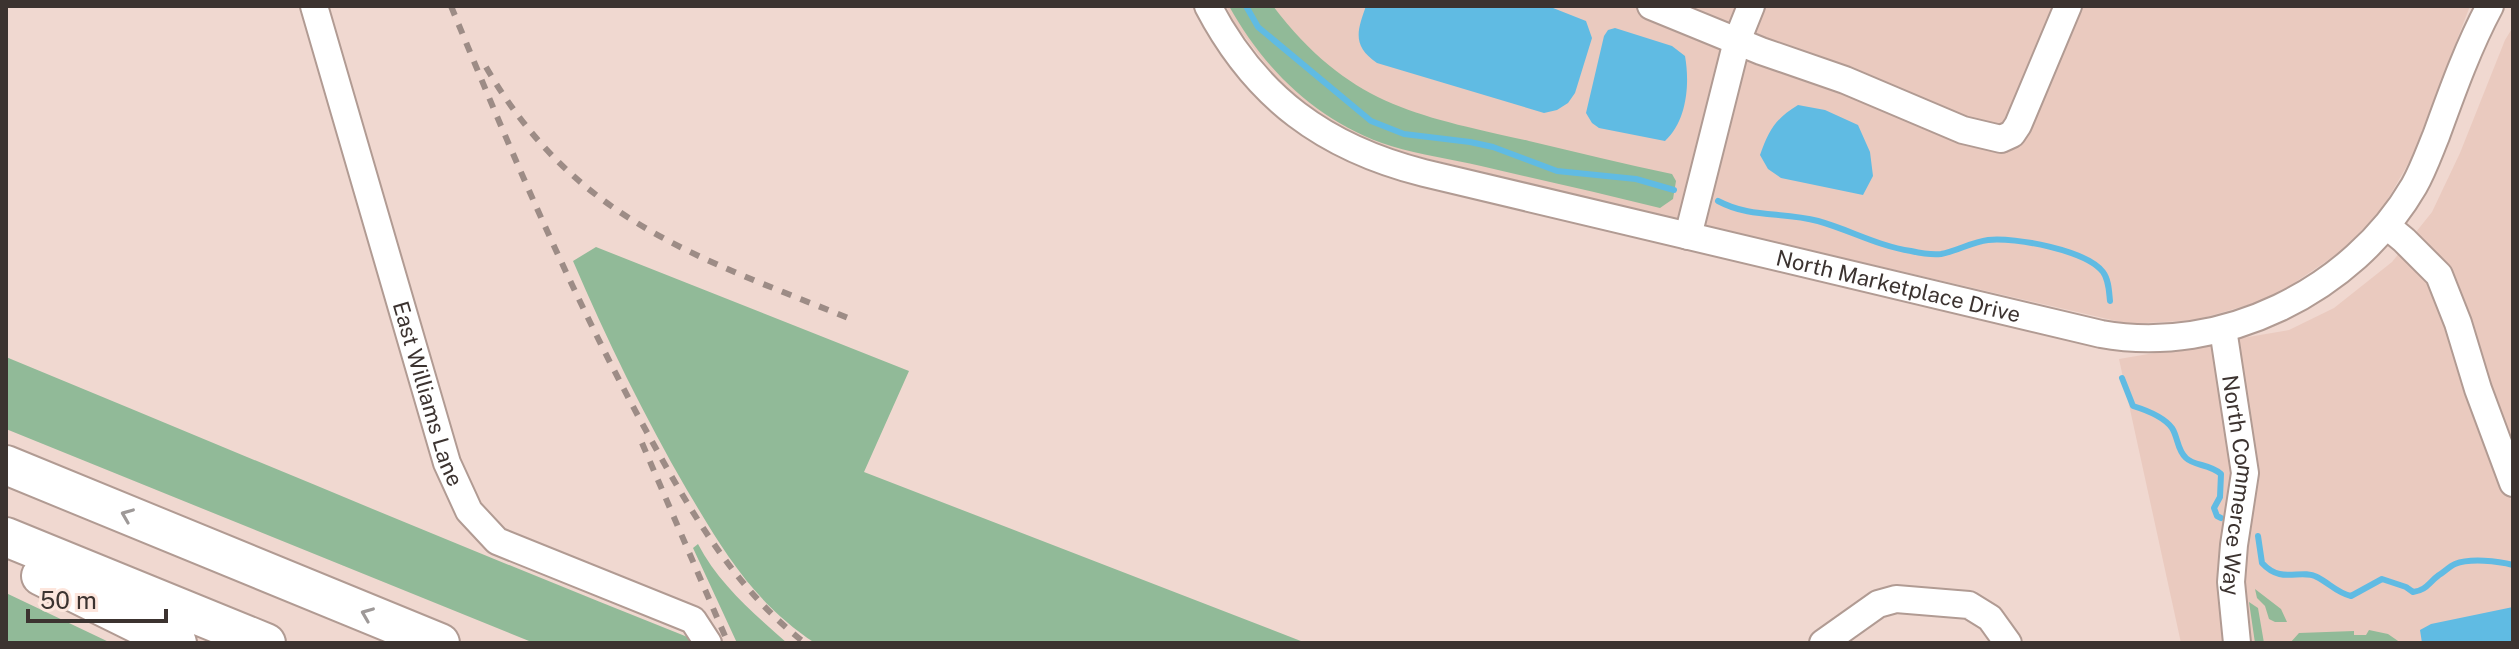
<svg xmlns="http://www.w3.org/2000/svg" width="2519" height="649" viewBox="0 0 2519 649" font-family="'Public Sans',sans-serif">
<rect width="100%" height="100%" fill="#f0d8d0"/>
<path fill="#eacabf" d="M1226,6H2470L2412,157L2381,211L2340,252L2272,298L2196,320L2129,324L1714,228L1384,148L1334,127L1280,83L1235,24Z
M2513,27V643H2181L2119,359L2289,330L2334,308L2392,262L2432,212L2460,153L2505,40Z"/>
<path fill="#91ba98" d="M1229,6H1273C1349,105 1414,115 1529,141C1577,152 1624,164 1672,174L1676,181L1673,199L1660,208C1600,193 1540,180 1481,166C1451,159 1421,155 1391,146C1319,123 1265,71 1229,6Z
M596,247L909,371L864,472L1306,643H815C753,602 724,552 687,490C644,416 607,340 573,261Z
M6,357C234,451 461,547 690,638L693,643H534L6,429Z
M698,544C718,583 754,614 787,643H737L693,548Z
M2255,589L2281,609L2287,622H2275L2269,619L2265,606L2257,598Z
M6,593L111,643H6Z
M2249,602L2258,608L2264,643H2255Z
M2369,630L2388,634L2401,643H2290L2299,633L2354,631V635H2366Z"/>
<path fill="#60bbe3" d="M1366,6H1548L1586,21L1592,38L1575,93L1568,103L1557,110L1544,113L1377,63C1352,46 1357,31 1366,6Z
M1615,28L1672,46L1685,56C1690,84 1687,121 1665,141L1599,128L1592,123L1586,113L1604,36L1608,30Z
M1798,105L1825,110L1858,125L1870,152L1873,176L1863,195L1781,178L1768,169L1760,155C1769,130 1775,119 1798,105Z
M2513,607V643H2422L2420,630L2431,624Z"/>
<g fill="none" stroke-linecap="round" stroke-linejoin="round">
<path stroke="#60bbe3" stroke-width="6" d="M1246,6L1258,27L1371,121L1404,134L1470,142L1493,147L1557,171L1636,179L1674,190
M1718,201C1752,219 1782,211 1818,221C1850,230 1878,246 1911,251C1920,253 1932,255 1941,254C1957,251 1972,242 1988,240C2015,237 2086,250 2103,272C2109,280 2109,292 2110,301
M2122,378L2133,406C2146,410 2164,417 2172,428C2178,437 2177,450 2186,458C2194,466 2210,464 2221,474L2220,497L2214,508L2217,516L2221,518
M2258,536L2262,563C2282,585 2300,568 2317,577C2329,583 2337,593 2351,596L2382,579L2406,587L2413,592C2427,590 2428,583 2439,575C2444,572 2450,566 2455,564C2470,558 2498,561 2513,565"/>
<g stroke="#b19b93" stroke-width="30">
<g id="minor">
<path id="s1" d="M314,6L447,463L469,511L497,541L693,620L708,643"/>
<path id="s2" d="M1208,6C1256,98 1325,148 1424,173L2101,334C2221,356 2353,291 2414,186C2423,170 2429,153 2436,136C2452,92 2468,47 2490,6"/>
<path d="M1651,6L1761,51L1845,80L1963,130L2001,139L2012,134L2018,125L2068,6"/>
<path d="M2387,226L2404,240L2439,275L2458,323L2478,389L2513,483"/>
<path d="M1688,236L1737,41L1751,6"/>
<path id="s3" d="M2223,329L2245,473L2234,545L2231,582L2237,643"/>
<path d="M1823,643L1878,604L1896,599L1969,605L1990,618L2008,643"/>
</g>
</g>
<g stroke="#b19b93" stroke-width="42">
<path id="highway" d="M6,465L440,643
M6,537L266,643
M41,576L177,643"/>
</g>
<use href="#minor" stroke="#fff" stroke-width="26"/>
<use href="#highway" stroke="#fff" stroke-width="38"/>
<path stroke="#9d8c86" stroke-width="6" stroke-dasharray="10 10" stroke-linecap="butt" d="M451,6C511,152 573,298 649,436C691,512 735,589 805,643
M486,67C575,220 695,256 848,318
M642,443L728,643"/>
</g>
<defs><path id="oneway-chevron" d="M-2-3.5L2.5 0L-2 3.5" fill="none" stroke-width="1.6" stroke-linecap="round" stroke-linejoin="round" transform="scale(2)"/></defs>
<g stroke="#9e9998">
<use href="#oneway-chevron" transform="translate(127 515) rotate(-158)"/>
<use href="#oneway-chevron" transform="translate(367 614) rotate(-158)"/>
</g>
<g text-anchor="middle" dominant-baseline="central" stroke-width="7" stroke-linejoin="round" paint-order="stroke">
<g font-size="22" fill="#3c3330" stroke="#fde6dd">
<text stroke="none"><textPath href="#s2" startOffset="770">North Marketplace Drive</textPath></text>
<text stroke="none"><textPath href="#s1" startOffset="404">East Williams Lane</textPath></text>
<text stroke="none"><textPath href="#s3" startOffset="158">North Commerce Way</textPath></text>
</g>
</g>
<rect width="2519" height="649" fill="none" stroke="#3c3330" stroke-width="16"/>
<path d="M28 609v12h138v-12" fill="none" stroke="#3c3330" stroke-width="4"/>
<text x="40" y="609" font-size="24" fill="#3c3330" stroke="#fde6dd" stroke-width="6" paint-order="stroke">50 m</text>
</svg>
